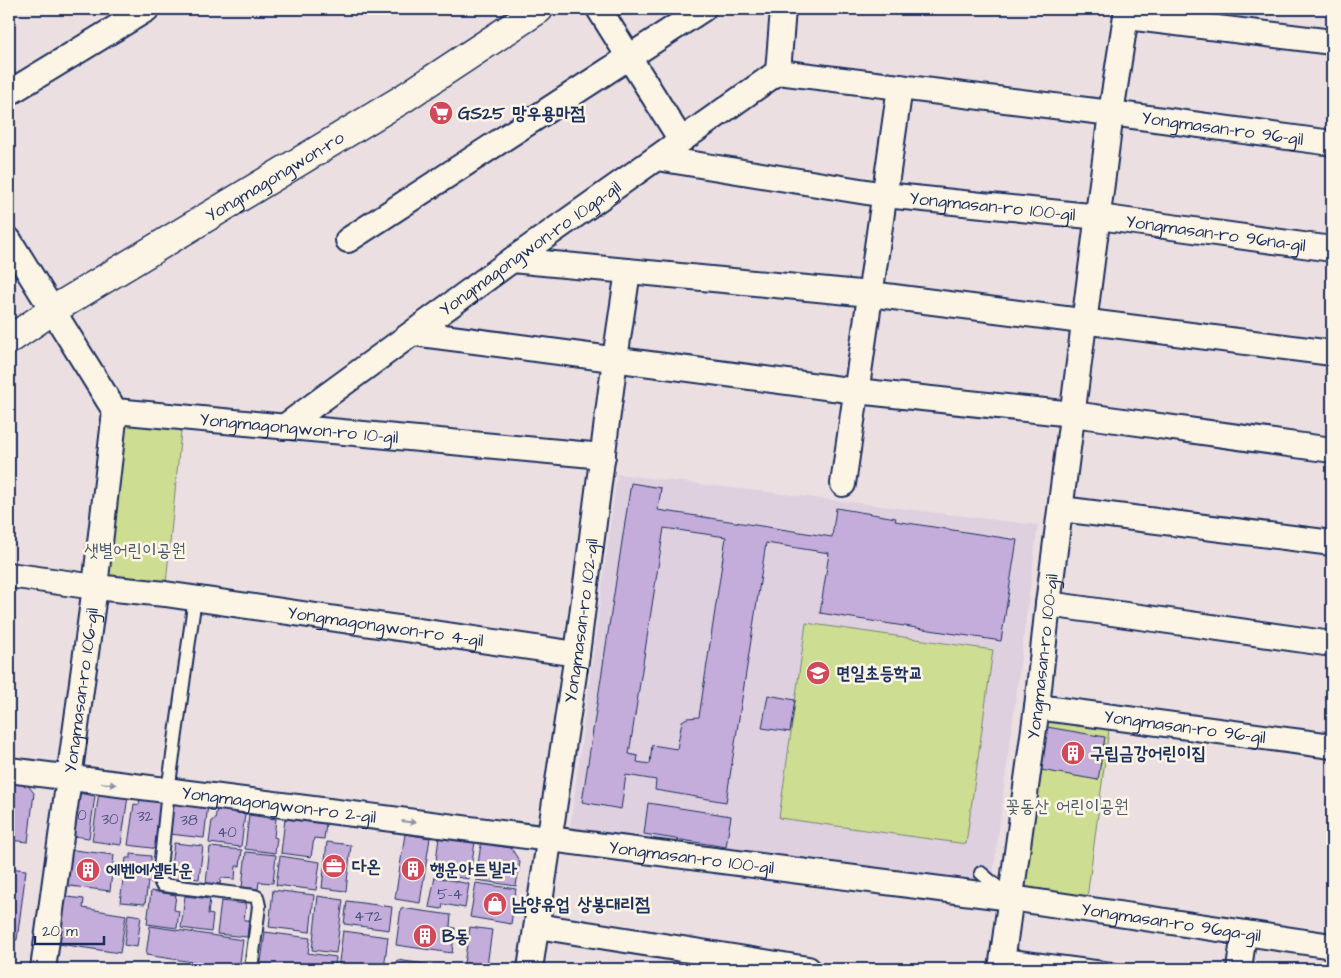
<svg xmlns="http://www.w3.org/2000/svg" width="1341" height="978" viewBox="0 0 1341 978" font-family="'Architects Daughter','Poor Story',sans-serif">
<rect width="100%" height="100%" fill="#ebdfe2"/>
<filter id="ink" filterUnits="userSpaceOnUse"><feTurbulence type="fractalNoise" baseFrequency=".02" numOctaves="2"/><feDisplacementMap in="SourceGraphic" scale="10" xChannelSelector="R" yChannelSelector="G"/><feConvolveMatrix kernelMatrix="1 2 1 2 8 2 1 2 1" color-interpolation-filters="sRGB"/></filter>
<g filter="url(#ink)">
<path fill="#dfd0e0" d="M617,474L1038,525L992,883L570,828Z"/>
<path fill="#cddd91" stroke="#748678" d="M115,414L182,421L165,594L96,584Z
M806,623L993,650L966,844L779,818Z
M1047,713L1110,722L1087,898L1024,890Z"/>
<path fill="#c4acdb" stroke="#1b2f5e" fill-rule="evenodd" d="M631,483L661,488L658,510L832,537L836,508L896,518L895,521L1017,540L1001,641L820,613L829,553L766,543L726,802L655,790L656,780L626,775L621,809L582,802ZM664,528L726,537L699,717L687,718L682,721L677,749L652,745L650,764L637,762L638,756L629,754Z
M768,695L795,700L790,732L762,728Z
M1047,727L1105,737L1098,780L1041,770Z
M9,780L25,782L34,793L28,842L9,840Z
M72,792L95,796L89,838L66,835Z
M99,792L128,796L121,845L92,841Z
M140,798L161,801L157,827L162,828L159,849L128,845L134,804L139,805Z
M174,801L208,805L204,838L170,834Z
M648,803L731,816L726,847L644,834Z
M217,807L235,809V813L245,814L241,847L209,843L212,820H215Z
M249,815L276,819L274,837L277,838L275,853L245,849Z
M285,819L326,824L324,839L314,838L311,857L281,853Z
M405,834L430,838L420,903L395,899Z
M439,837L475,842L469,879L449,876L450,871L435,869Z
M327,842L351,845L346,891L322,888Z
M174,843L203,846L199,879L182,877L181,883L163,881L165,866H171Z
M481,843L511,848L520,862L516,886L476,880Z
M210,847L242,850L240,866H236L235,879L221,878L220,884L206,883Z
M66,849L114,855L110,891L62,885Z
M246,852L276,855L273,883L259,882L258,889L242,887Z
M131,854L151,856V862H157L155,883L148,882L145,904L120,902L126,858H131Z
M280,856L320,862L316,890L276,885Z
M9,868L26,870L17,940L9,938Z
M435,877L469,884L465,908L443,904L442,909L429,907Z
M476,883L516,889L511,924L470,917Z
M273,890L314,895L310,932L269,927Z
M151,891L176,895L174,910L179,911L177,928L147,924Z
M59,896L84,899L83,908L126,915L120,953L52,943Z
M185,896L210,899L208,914L213,915L211,932L181,928Z
M318,896L343,900L336,953L312,950Z
M221,901L246,904L244,920H249L247,937L217,934Z
M347,901L392,907L389,930L344,924Z
M401,908L451,915L450,927L455,928L452,953L396,945Z
M128,914L141,916L137,947L124,945Z
M150,926L243,940L239,969L146,955Z
M470,927L492,930L487,966L464,963Z
M343,931L388,937L384,969H338Z
M265,932L310,938L308,953L336,957L335,969H260Z
M397,960L453,968V969H396Z"/>
<g fill="none" stroke-linecap="round" stroke-linejoin="round">
<g stroke="#1b2f5e" stroke-width="16">
<path id="lane" d="M195,598L168,791L159,878L162,885L254,896L257,897L259,906L251,969
M981,873L1007,895
M1003,955L1111,969"/>
</g>
<g stroke="#1b2f5e" stroke-width="28">
<g id="street">
<path d="M599,9L681,140"/>
<path d="M1127,17L1332,42"/>
<path id="s1" d="M778,72L1111,113L1332,143"/>
<path d="M778,72L783,9"/>
<path d="M9,93L147,9"/>
<path id="s2" d="M657,158L885,195L1099,217L1332,249"/>
<path id="s3" d="M9,240L115,411L603,456"/>
<path d="M348,240L703,9"/>
<path d="M512,260L870,294L1332,353"/>
<path d="M413,333L856,391L1073,414L1332,450"/>
<path id="s4" d="M284,427L512,260L778,72"/>
<path d="M843,484L900,87"/>
<path d="M1061,509L1332,543"/>
<path id="s5" d="M9,575L95,587L165,594L577,654"/>
<path d="M1048,604L1332,644"/>
<path id="s6" d="M1037,707L1332,746"/>
<path id="s7" d="M9,770L1011,898L1332,946"/>
<path d="M537,926L808,969"/>
<path id="s8" d="M43,969L95,587L115,411"/>
<path id="s9" d="M530,969L577,654L615,359L628,271"/>
<path id="s10" d="M1001,969L1037,707L1048,604L1111,113L1127,9"/>
<path d="M1239,969L1244,933"/>
</g>
</g>
<g stroke="#1b2f5e" stroke-width="31">
<g id="secondary">
<path id="s11" d="M9,340L53,310L401,100L539,9"/>
</g>
</g>
<use href="#lane" stroke="#fcf5e5" stroke-width="12"/>
<use href="#street" stroke="#fcf5e5" stroke-width="24"/>
<use href="#secondary" stroke="#fcf5e5" stroke-width="28"/>
</g>
<defs><path id="oneway-solid" d="M-6-.8H1V-3.2L6.5 0L1 3.2V.8H-6Z" transform="scale(1.25)"/></defs>
<g fill="#8c92a2">
<use href="#oneway-solid" transform="translate(109 784) rotate(7)"/>
<use href="#oneway-solid" transform="translate(409 822) rotate(7)"/>
</g>
</g>
<defs>
<g id="supermarket-disc" transform="scale(1.25)"><circle r="9.5" fill="#d1495b" stroke="#fcf5e5"/><path d="M-6-5.5h2.5l.6 2H6L4.5 2H-2.5L-4.4-4H-6ZM-1.5 3.2a1.3 1.3 0 1 0 .1 0ZM3 3.2a1.3 1.3 0 1 0 .1 0Z" fill="#fff"/></g>
<g id="school-disc" transform="scale(1.25)"><circle r="9.5" fill="#d1495b" stroke="#fcf5e5"/><path d="M0-5L7-2L0 1L-7-2ZM-4 1L0 2.5L4 1V4Q0 6-4 4Z" fill="#fff"/></g>
<g id="building-disc" transform="scale(1.25)"><circle r="9.5" fill="#d1495b" stroke="#fcf5e5"/><path d="M-4-6H4V6H1V3H-1V6H-4ZM-2.5-4.3h1.7v1.8h-1.7ZM.8-4.3h1.7v1.8H.8ZM-2.5-1h1.7V.8h-1.7ZM.8-1h1.7V.8H.8Z" fill="#fff"/></g>
<g id="office-disc" transform="scale(1.25)"><circle r="9.5" fill="#d1495b" stroke="#fcf5e5"/><path d="M-6-3h4V-5.5h4V-3h4V5H-6ZM-1-4.5V-3h2v-1.5ZM-6 0V1H6V0Z" fill="#fff"/></g>
<g id="shop-disc" transform="scale(1.25)"><circle r="9.5" fill="#d1495b" stroke="#fcf5e5"/><path d="M-5-2.5h2.3a2.7 3.5 0 0 1 5.4 0H5L5.5 6h-11ZM-1.5-2.5h3a1.5 2.3 0 0 0-3 0Z" fill="#fff"/></g>
</defs>
<g fill-rule="evenodd">
<use href="#supermarket-disc" x="441" y="113"/>
<use href="#school-disc" x="818" y="673"/>
<use href="#building-disc" x="1073" y="753"/>
<use href="#office-disc" x="334" y="866"/>
<use href="#building-disc" x="413" y="869"/>
<use href="#building-disc" x="88" y="870"/>
<use href="#shop-disc" x="495" y="904"/>
<use href="#building-disc" x="425" y="936"/>
</g>
<g text-anchor="middle" dominant-baseline="central" stroke-width="5" stroke-linejoin="round" paint-order="stroke">
<g font-size="15" fill="#454e7d">
<text x="81" y="815">10</text>
<text x="145" y="816">32</text>
<text x="110" y="819">30</text>
<text x="189" y="820">38</text>
<text x="227" y="832">40</text>
<text x="450" y="894">5-4</text>
<text x="368" y="916">472</text>
</g>
<g font-size="18" font-weight="bold" fill="#1b2f5e" stroke="#fcf5e5" text-anchor="start">
<text x="458" y="113">GS25 망우용마점</text>
<text x="836" y="673">면일초등학교</text>
<text x="1090" y="753">구립금강어린이집</text>
<text x="352" y="866">다온</text>
<text x="430" y="869">행운아트빌라</text>
<text x="106" y="870">에벤에셀타운</text>
<text x="512" y="904">남양유업 상봉대리점</text>
<text x="442" y="936">B동</text>
</g>
<g font-size="18" fill="#1b2f5e" stroke="#fcf5e5">
<text stroke="none"><textPath href="#s1" startOffset="448">Yongmasan-ro 96-gil</textPath></text>
<text stroke="none"><textPath href="#s11" startOffset="312">Yongmagongwon-ro</textPath></text>
<text stroke="none"><textPath href="#s2" startOffset="339">Yongmasan-ro 100-gil</textPath></text>
<text stroke="none"><textPath href="#s2" startOffset="564">Yongmasan-ro 96na-gil</textPath></text>
<text stroke="none"><textPath href="#s4" startOffset="304">Yongmagongwon-ro 10ga-gil</textPath></text>
<text stroke="none"><textPath href="#s3" startOffset="386">Yongmagongwon-ro 10-gil</textPath></text>
<text stroke="none"><textPath href="#s9" startOffset="352">Yongmasan-ro 102-gil</textPath></text>
<text stroke="none"><textPath href="#s5" startOffset="380">Yongmagongwon-ro 4-gil</textPath></text>
<text stroke="none"><textPath href="#s10" startOffset="315">Yongmasan-ro 100-gil</textPath></text>
<text stroke="none"><textPath href="#s8" startOffset="281">Yongmasan-ro 106-gil</textPath></text>
<text stroke="none"><textPath href="#s6" startOffset="149">Yongmasan-ro 96-gil</textPath></text>
<text stroke="none"><textPath href="#s7" startOffset="272">Yongmagongwon-ro 2-gil</textPath></text>
<text stroke="none"><textPath href="#s7" startOffset="688">Yongmasan-ro 100-gil</textPath></text>
<text stroke="none"><textPath href="#s7" startOffset="1172">Yongmasan-ro 96ga-gil</textPath></text>
</g>
<g font-size="18" fill="#485a6b" stroke="#fcf5e5">
<text x="135" y="550">샛별어린이공원</text>
<text x="1067" y="806">꽃동산 어린이공원</text>
</g>
</g>
<rect width="1341" height="978" fill="none" stroke="#fcf5e5" stroke-width="30"/>
<rect x="15" y="15" width="1311" height="948" fill="none" stroke="#1b2f5e" stroke-width="2" filter="url(#ink)"/>
<path d="M35 936v8h69v-8" fill="none" stroke="#1b2f5e" stroke-width="2.5"/>
<text x="42" y="936" font-size="15" fill="#1b2f5e" stroke="#fcf5e5" stroke-width="4" paint-order="stroke">20 m</text>
</svg>
